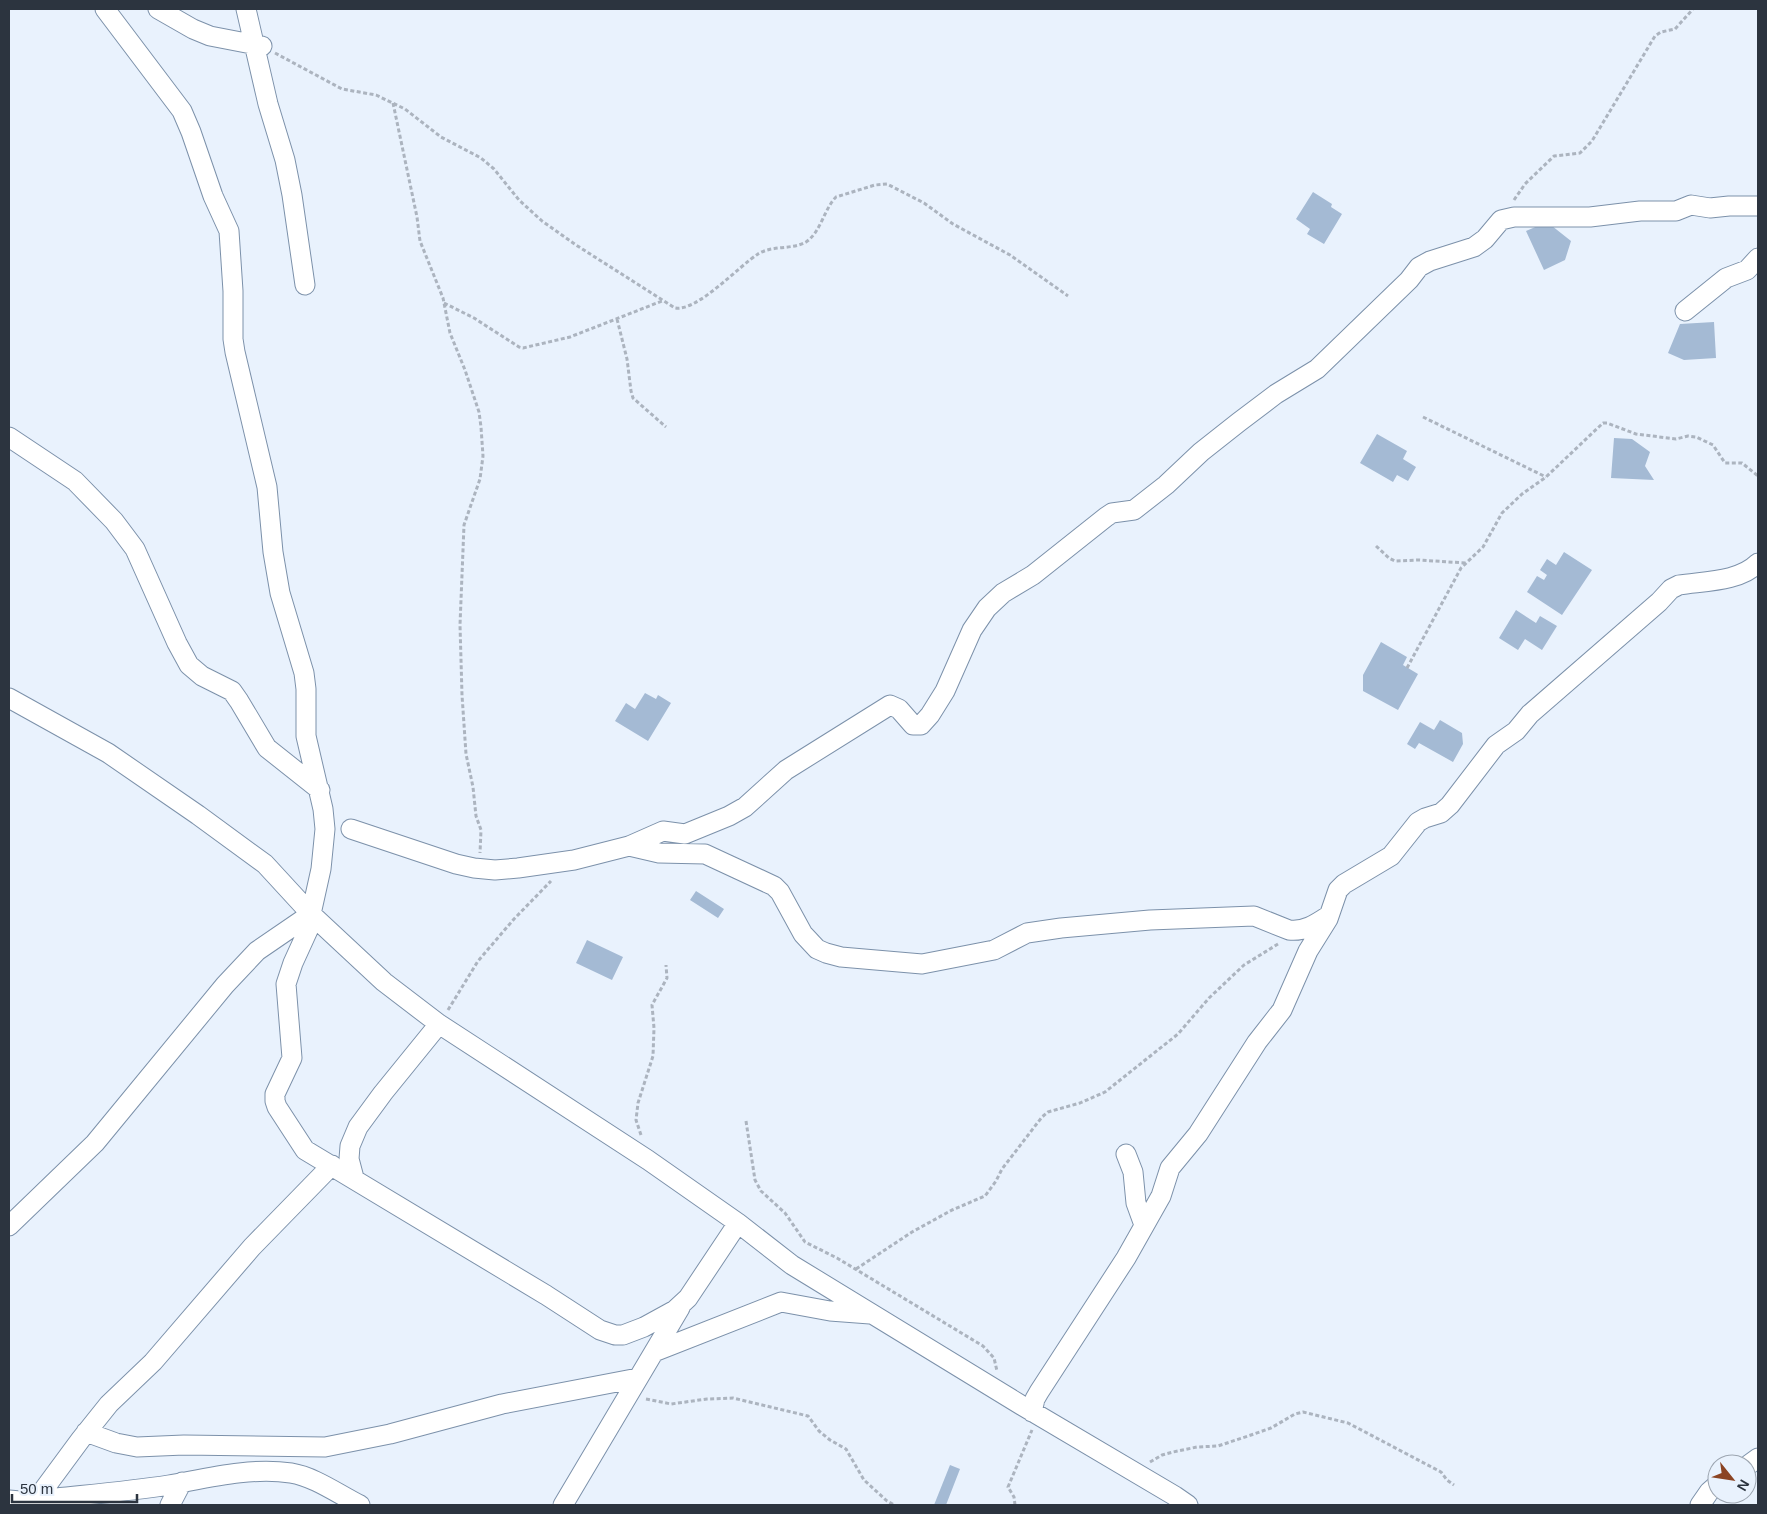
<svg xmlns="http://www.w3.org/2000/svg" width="1767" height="1514" viewBox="0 0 1767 1514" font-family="Helvetica,sans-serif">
<rect width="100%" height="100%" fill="#e9f2fd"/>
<path fill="#a4bad4" d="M1313,192L1332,204L1331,207L1342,214L1324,244L1307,234L1310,229L1296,219Z
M1547,222L1571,241L1565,260L1544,270L1526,231Z
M1714,322L1716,358L1684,360L1668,353L1680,324Z
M1377,434L1407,451L1403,459L1416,467L1408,481L1397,475L1393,482L1360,463Z
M1614,438L1632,439L1650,452L1645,466L1654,480L1611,478Z
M1564,552L1592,570L1562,615L1527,592L1537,576L1544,580L1547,575L1540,570L1547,559L1556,565Z
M1516,610L1536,623L1540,616L1557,626L1542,650L1525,639L1518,650L1499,638Z
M1381,642L1407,657L1403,665L1418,674L1398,710L1363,691V675Z
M645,693L656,699L658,695L671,703L648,741L615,721L626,703L635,709Z
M1440,720L1462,733L1463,744L1453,762L1419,743L1415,749L1407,744L1420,722L1434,730Z
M696,891L724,909L718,918L690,900Z
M587,940L623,957L612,980L576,963Z
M950,1465L960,1469L946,1505H934Z"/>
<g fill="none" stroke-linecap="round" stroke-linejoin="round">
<g stroke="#7c91aa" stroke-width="21">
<path id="minor" d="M158,9L193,29L210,36L262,46
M246,9L268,104L285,160L292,195L305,285
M1685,311L1726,278L1747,270L1758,258
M9,437L75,481L114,521L135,549L177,643L189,665L202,676L232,691L239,701L267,748L320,790
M9,698L108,753L198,815L265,864L311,914L384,982L439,1024L648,1160L738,1223L792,1265L1021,1405L1175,1496L1188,1505
M351,829L456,864L474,868L495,870L518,868L574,860L629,846L663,831L685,834L729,816L745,807L786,770L890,705L899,709L913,725H921L930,715L945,691L972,630L987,608L1003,593L1033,575L1106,517L1112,513L1134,510L1166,485L1201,452L1239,422L1276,394L1317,369L1409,280L1419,267L1430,261L1474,247L1485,239L1501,220L1514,217H1590L1640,211H1676L1691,205L1710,208L1729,206H1758
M629,846L659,853L705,854L774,886L780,892L803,934L817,949L826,953L841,957L922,964L994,950L1027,933L1061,928L1150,920L1254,916L1289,930C1304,932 1316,924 1328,916
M314,917L293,963L286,984L292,1058L275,1094V1101L277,1107L305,1150L546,1295L600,1330L615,1335H623L644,1327L675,1310L688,1298L738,1223
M1126,1154L1133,1172L1136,1203L1144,1225
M354,1178L349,1159L350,1146L358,1127L383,1093L439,1024
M9,1226L95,1143L225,985L257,951L311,914L321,869L325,829L323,809L306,736V689L304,673L280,593L273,552L267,487L235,352L233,339V291L229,231L213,196L191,132L182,111L105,9
M654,1352L781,1302L830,1311L870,1314
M1032,1412L1035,1399L1039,1392L1126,1258L1161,1196L1170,1168L1198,1134L1257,1042L1282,1010L1308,951L1328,919L1338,890L1344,884L1391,856L1418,822L1425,818L1441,813L1450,805L1496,745L1516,731L1530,714L1659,602L1671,589L1679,585C1704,581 1739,582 1758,563
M86,1432L116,1443L137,1447L184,1445L325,1447L390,1434L502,1404L638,1378
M1747,1466L1758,1458
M9,1500L20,1501L36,1500C80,1495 125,1492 169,1485C208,1478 250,1467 291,1473C315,1477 338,1494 360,1505
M36,1500L81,1439L109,1404L153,1362L252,1247L332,1165
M170,1505L182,1482
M563,1505L680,1308
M1700,1505L1709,1492L1717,1485"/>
</g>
<path stroke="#acb4bf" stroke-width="3" stroke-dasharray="4 2.5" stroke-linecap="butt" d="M275,53L342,89L376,95L405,109L441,137L481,158L494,169L519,200L542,221L576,245L675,308C697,312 739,266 758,254C772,245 792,250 806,242C821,232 824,209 836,197L875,185L887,184L924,203L953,224L1010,255L1068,296
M393,103L417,217L420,241L443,298L450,333L465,370L479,412L481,427L483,456L480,479L464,525L460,625L462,695L466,754L473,787L476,816L481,830L480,853
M1514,200L1525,184L1554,156L1580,153L1592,141L1655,36L1661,32L1675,29L1693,9
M444,303L474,318L519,347L523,348L570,337L662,301
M617,319L627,359L631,391L633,398L666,427
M1423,417L1546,477
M1376,546L1389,558L1395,561L1419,560L1466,563
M1407,668L1461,568L1483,547L1502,513L1522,494L1546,477L1603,423H1607L1636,434L1676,439L1688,436L1696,437L1713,445L1725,463H1742L1758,476
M448,1010L478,961L514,919L551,881
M746,1121L755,1180L761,1191L785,1213L805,1242L837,1258L983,1346L994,1358L997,1371
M641,1135L636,1120L638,1103L653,1056L654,1028L652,1005L667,978L666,965
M856,1269L912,1232L952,1210L985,1196L996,1181L1002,1169L1042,1117L1048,1112L1080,1103L1105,1092L1178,1034L1209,998L1244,965L1278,944
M646,1399L671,1404L707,1399L733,1398L808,1416L819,1431L830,1440L846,1449L864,1480L887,1501L894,1505
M1150,1462L1162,1455L1173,1452L1197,1447L1218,1446L1251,1435L1271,1428L1295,1414L1303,1412L1348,1423L1441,1472L1447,1480L1454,1485
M1015,1505L1014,1497L1008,1487L1032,1430"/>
<use href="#minor" stroke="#fff" stroke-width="19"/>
</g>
<rect width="1767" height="1514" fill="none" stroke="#2c343f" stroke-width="20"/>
<g transform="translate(1732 1479) rotate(120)"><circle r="24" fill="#e9f2fd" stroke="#9da6b1"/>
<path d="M0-4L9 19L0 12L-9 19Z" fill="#8b4423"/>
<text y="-8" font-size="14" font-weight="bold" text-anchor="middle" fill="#2c343f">N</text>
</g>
<path d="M12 1494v8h125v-8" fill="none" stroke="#2c343f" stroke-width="2.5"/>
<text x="20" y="1494" font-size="15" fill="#2c343f" stroke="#e9f2fd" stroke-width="4" paint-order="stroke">50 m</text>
</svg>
